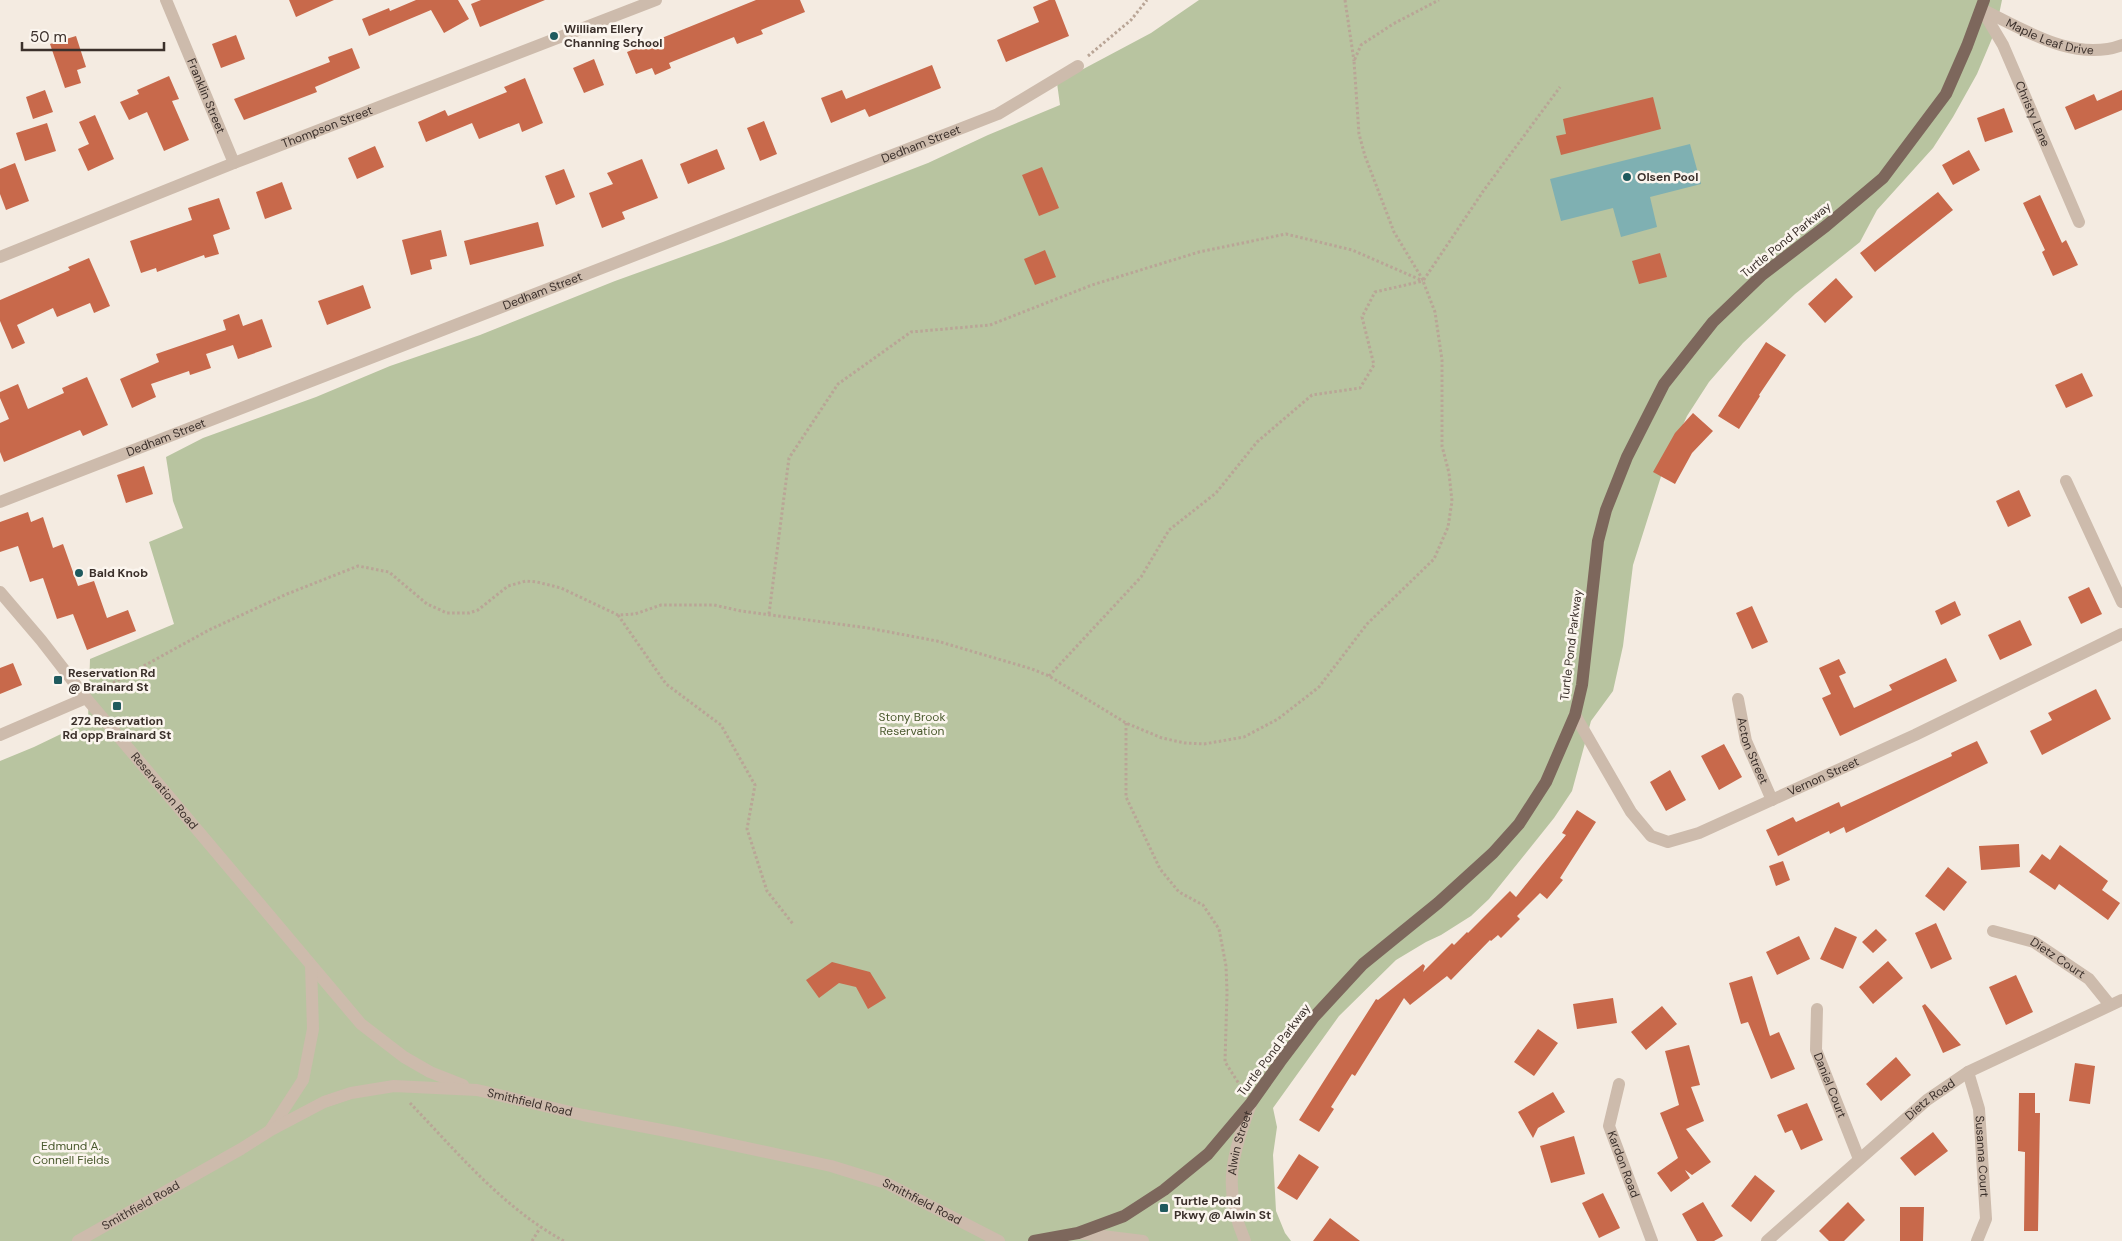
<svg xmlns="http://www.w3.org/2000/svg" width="2122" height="1241" viewBox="0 0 2122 1241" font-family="'DM Sans',sans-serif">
<rect width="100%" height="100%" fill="#f4ebe1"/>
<path fill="#b8c4a0" d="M1199,0H2002L1996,29L1977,74L1953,117L1933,148L1877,210L1860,242L1795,294L1743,343L1709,382L1687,416L1664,467L1633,565L1623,646L1613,691L1591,721L1572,791L1554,818L1489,899L1471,916L1441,935L1426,942L1396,960L1339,1016L1273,1108L1277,1127L1273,1155L1276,1211L1285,1233L1291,1241H0V761L34,747L88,721L90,659L174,624L149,542L183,528L173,501L166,457L203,438L316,397L390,366L480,335L615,281L723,242L928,163L988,135L1060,105L1057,83L1151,33Z"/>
<path fill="#7fb0b2" d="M1690,144L1701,184L1650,197L1657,227L1621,237L1613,208L1561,221L1550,179Z"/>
<path fill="#c8694b" d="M289,0H334L296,17Z
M416,0H458L469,19L444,33L431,10L369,36L362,19L389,8L390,11Z
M481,0H545L480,27L471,4Z
M756,0H800L805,12L761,30L763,34L737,44L734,37L669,63L671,68L655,75L652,68L636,74L627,52Z
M1049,0H1055L1069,36L1006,62L997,40L1039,22L1033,7Z
M236,35L245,59L221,68L212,44Z
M76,36L86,67L77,70L81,83L65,88L50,44Z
M352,48L360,68L315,87L317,92L244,120L234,99L330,62L328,57Z
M594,59L604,85L584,93L573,68Z
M932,65L941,88L869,117L865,109L831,123L821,98L842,90L846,99Z
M169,76L179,99L172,101L189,140L164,151L147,112L129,120L120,102L139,94L137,90Z
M525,78L543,123L522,132L519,123L479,139L472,123L426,142L418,122L445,110L448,116L507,92L504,87Z
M45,90L53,112L33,119L26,97Z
M2122,90V110L2075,130L2065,107L2094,94L2097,101Z
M1653,97L1661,129L1561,155L1556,136L1566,134L1563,119Z
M2004,108L2013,132L1985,142L1977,118Z
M95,115L114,159L88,171L78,149L89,144L79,122Z
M764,121L777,154L760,161L747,128Z
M47,123L56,151L25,161L16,133Z
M375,146L384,167L357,179L348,158Z
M717,149L725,169L688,184L680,164Z
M1969,150L1980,170L1953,185L1942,165Z
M642,159L658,198L622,212L625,219L602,228L589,193L613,184L607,173Z
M15,163L29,201L6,210L0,194V169Z
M1042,167L1059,208L1039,216L1022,175Z
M564,169L575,197L556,205L545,176Z
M282,182L292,209L265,219L256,192Z
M1938,192L1953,210L1875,272L1860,253Z
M2040,195L2062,243L2066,240L2078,265L2053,276L2042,252L2045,250L2023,203Z
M219,198L230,229L213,235L219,254L205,258L204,255L157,272L156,268L141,273L130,241L192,220L188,208Z
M538,222L544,246L470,265L464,241Z
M441,230L447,256L430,260L432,269L411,275L402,240Z
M1045,250L1056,277L1035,285L1024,259Z
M1660,253L1667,277L1639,284L1632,261Z
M89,258L110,306L94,313L90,303L57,317L53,308L17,325L25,343L12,349L0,321V300L70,270L68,267Z
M1836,278L1853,297L1825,323L1808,304Z
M363,285L371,308L327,325L318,301Z
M239,314L243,326L262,319L272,347L238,359L233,345L206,354L211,368L190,375L189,371L151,384L156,397L132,408L120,379L159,362L156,354L226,330L223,320Z
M1766,342L1786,355L1759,395L1760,396L1739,429L1718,416Z
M2082,373L2093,396L2066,408L2055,385Z
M87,377L108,425L83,436L80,430L4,462L0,452V423L9,419L0,398V392L18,384L28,409L64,393L62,388Z
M1693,413L1713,431L1692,453L1675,484L1653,472L1675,433Z
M144,466L153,494L126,503L117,475Z
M2019,490L2031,516L2008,527L1996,501Z
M28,512L31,522L43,517L53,548L63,544L78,586L94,581L107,618L128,610L136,631L87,650L73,614L57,619L43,578L30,582L18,546L0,552V522Z
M2089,587L2102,614L2081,624L2068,597Z
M1955,601L1961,615L1941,625L1935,611Z
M1752,606L1768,642L1752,649L1736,613Z
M2020,620L2032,645L2000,660L1988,635Z
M1946,658L1957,681L1840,736L1822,698L1831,694L1819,668L1839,659L1846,673L1839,676L1854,708L1892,690L1889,685Z
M13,663L22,685L0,694V668Z
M2096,689L2111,719L2042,755L2030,731L2052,720L2048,713Z
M1977,741L1988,763L1846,833L1844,827L1830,834L1829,831L1778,856L1766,830L1793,817L1796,822L1839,802L1841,807L1952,756L1951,753Z
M1724,744L1742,777L1719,790L1701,756Z
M1670,770L1686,800L1666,811L1650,782Z
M1577,810L1596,822L1560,878L1563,880L1547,899L1540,893L1517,916L1520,919L1501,938L1498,935L1491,941L1490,940L1451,980L1447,976L1410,1005L1404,998L1355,1076L1352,1074L1331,1107L1334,1109L1319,1132L1299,1120L1376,999L1378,1000L1423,964L1425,966L1423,972L1452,943L1454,945L1467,932L1468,933L1510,891L1516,897L1566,835L1562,833Z
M2019,844L2020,867L1981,870L1979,846Z
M2060,845L2108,881L2102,890L2120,903L2108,920L2059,884L2055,890L2029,872L2042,854L2050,860Z
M1783,861L1790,880L1776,886L1769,866Z
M1948,867L1967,882L1944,911L1925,896Z
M1936,923L1952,959L1931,969L1915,933Z
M1835,927L1857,937L1843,969L1820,959Z
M1876,929L1887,940L1873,953L1862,942Z
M1799,936L1810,959L1777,975L1766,952Z
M1888,961L1903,978L1873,1004L1859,987Z
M832,962L870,972L886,998L868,1009L856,987L839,983L819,998L806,980Z
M2016,975L2033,1012L2006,1025L1989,987Z
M1752,976L1770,1036L1779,1032L1795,1069L1771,1079L1748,1022L1741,1024L1729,983Z
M1613,998L1617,1023L1577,1029L1573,1004Z
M1925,1004L1961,1045L1943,1053L1922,1006Z
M1662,1006L1677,1024L1646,1050L1631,1032Z
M1538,1029L1558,1043L1534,1076L1514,1062Z
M1689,1045L1700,1085L1691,1087L1704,1121L1686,1129L1711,1162L1692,1175L1685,1170L1690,1178L1671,1192L1657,1173L1678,1158L1660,1113L1679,1105L1665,1051Z
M1896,1057L1911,1075L1881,1101L1866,1084Z
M2075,1063L2095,1066L2090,1104L2069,1101Z
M1553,1092L1565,1112L1538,1128L1533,1138L1518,1112Z
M2019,1093H2035V1113H2040L2038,1231H2024L2025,1152L2018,1151Z
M1807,1103L1823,1140L1801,1150L1792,1130L1785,1133L1777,1115Z
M1933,1132L1948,1151L1915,1176L1900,1158Z
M1574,1136L1585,1174L1551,1183L1540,1146Z
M1299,1154L1319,1167L1297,1200L1277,1188Z
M1755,1175L1775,1191L1751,1222L1731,1206Z
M1603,1193L1620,1228L1599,1238L1582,1203Z
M1703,1202L1723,1236L1714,1241H1697L1682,1214Z
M1848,1202L1865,1220L1844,1241H1829L1819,1231Z
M1900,1207H1924L1923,1241H1900Z
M1330,1218L1360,1241H1313Z"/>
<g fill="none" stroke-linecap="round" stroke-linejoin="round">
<path stroke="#b9a596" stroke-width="3" stroke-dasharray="2.5 2.5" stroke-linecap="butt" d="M1345,0L1354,61
M1088,56L1131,20L1147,0
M1423,280L1394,232L1365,156L1359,134L1354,61L1361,45L1393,24L1439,0
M769,614L789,458L838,384L911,332L990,325L1092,285L1199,252L1286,234L1352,250L1423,281
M618,615L666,684L721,725L755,785L747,829L767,891L793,924
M1049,676L1141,577L1169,530L1216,493L1257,442L1312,395L1360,388L1374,365L1362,317L1375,292L1423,281
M100,690L209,630L287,594L358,566L389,572L427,604L447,613H469L478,610L508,586L526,581L537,582L561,588L618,615L635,614L661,605H714L741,611L868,628L937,641L1032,669L1049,676L1126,723L1162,738L1185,743L1204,744L1244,737L1278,719L1319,687L1367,624L1434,559L1448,527L1452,501L1449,473L1442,446V360L1435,312L1423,281L1484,190L1560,87
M1126,723V797L1160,869L1179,892L1203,905L1219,929L1226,966L1227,992L1225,1062L1243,1090
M410,1103C457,1152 503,1208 564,1241
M532,1241L540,1228"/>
<g stroke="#cdbbac" stroke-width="12">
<path id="s1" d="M166,0L234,163"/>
<path id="s2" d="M1981,8L2003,45L2079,222"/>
<path id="s3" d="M1981,9C2023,29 2074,63 2122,45"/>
<path id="s4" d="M0,257L234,163L656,0"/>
<path d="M2066,481L2122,602"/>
<path id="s5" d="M0,502L998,114L1078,66"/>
<path id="s6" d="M0,592L41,640L86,698L361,1024L404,1057L430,1072L463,1085"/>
<path id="s7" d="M1738,699L1746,741L1772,800"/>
<path id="s8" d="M1575,715L1631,812L1651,836L1668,842L1699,833L1915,735L2122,634"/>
<path d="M0,735L86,698"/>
<path id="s9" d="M1993,931L2034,942L2089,979L2110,1005"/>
<path id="s10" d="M1817,1009L1816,1050L1859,1159"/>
<path id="s11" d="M1968,1072L1979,1109L1986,1219L1977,1241"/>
<path id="s12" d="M1619,1084L1609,1126L1652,1241"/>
<path d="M271,1129L303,1080L313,1029L311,965"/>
<path d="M1078,1233L1143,1241"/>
<path id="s13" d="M78,1241L241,1149L271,1130L324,1102L351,1093L394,1086L477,1090L583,1115L682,1134L831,1166L886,1183L999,1241"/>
<path id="s14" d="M1245,1241C1222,1188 1232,1156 1251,1104"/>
<path id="s15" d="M1767,1241L1927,1100L1968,1072L2122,1000"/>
</g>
<path stroke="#7d675c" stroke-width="12" d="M1034,1241L1078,1233L1124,1216L1164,1190L1208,1154L1251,1103L1280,1062L1314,1017L1363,964L1438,903L1493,853L1519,824L1546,782L1575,715L1582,685L1598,541L1606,510L1627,457L1664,384L1713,322L1762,275L1826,226L1883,178L1946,94L1967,46L1984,0"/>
</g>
<g fill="#1f5a5e" stroke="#fbf5ee" stroke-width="2">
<circle cx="554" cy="36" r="5"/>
<circle cx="1627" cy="177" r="5"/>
<circle cx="79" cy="573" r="5"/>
<rect x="53" y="675" width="10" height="10" rx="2.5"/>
<rect x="112" y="701" width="10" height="10" rx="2.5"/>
<rect x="1159" y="1203" width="10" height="10" rx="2.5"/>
</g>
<g text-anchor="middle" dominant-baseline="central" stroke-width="5" stroke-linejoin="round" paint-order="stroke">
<g font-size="12" font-weight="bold" fill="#3b302b" stroke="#fbf5ee" text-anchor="start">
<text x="564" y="29">William Ellery<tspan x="564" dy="14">Channing School</tspan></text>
<text x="1637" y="177">Olsen Pool</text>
<text x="89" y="573">Bald Knob</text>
<text x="68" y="673">Reservation Rd<tspan x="68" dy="14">@ Brainard St</tspan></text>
<text x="117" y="721" text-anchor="middle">272 Reservation<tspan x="117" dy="14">Rd opp Brainard St</tspan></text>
<text x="1174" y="1201">Turtle Pond<tspan x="1174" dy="14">Pkwy @ Alwin St</tspan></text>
</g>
<g font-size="12" fill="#3b302b" stroke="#fbf5ee">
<text stroke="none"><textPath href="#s3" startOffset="75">Maple Leaf Drive</textPath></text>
<text stroke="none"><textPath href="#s1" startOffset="104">Franklin Street</textPath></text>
<text stroke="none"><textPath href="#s2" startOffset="118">Christy Lane</textPath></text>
<text stroke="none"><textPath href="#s4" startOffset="352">Thompson Street</textPath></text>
<text stroke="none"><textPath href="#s5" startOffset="988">Dedham Street</textPath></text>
<text transform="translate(1786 240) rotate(-39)">Turtle Pond Parkway</text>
<text stroke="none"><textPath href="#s5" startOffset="582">Dedham Street</textPath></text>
<text stroke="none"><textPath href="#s5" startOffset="178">Dedham Street</textPath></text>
<text transform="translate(1571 645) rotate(-83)">Turtle Pond Parkway</text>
<text stroke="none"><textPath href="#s7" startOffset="54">Acton Street</textPath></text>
<text stroke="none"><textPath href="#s8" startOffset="330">Vernon Street</textPath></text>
<text stroke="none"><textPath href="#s6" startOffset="258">Reservation Road</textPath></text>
<text stroke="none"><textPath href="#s9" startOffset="71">Dietz Court</textPath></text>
<text transform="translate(1274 1050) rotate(-53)">Turtle Pond Parkway</text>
<text stroke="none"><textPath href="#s10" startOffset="79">Daniel Court</textPath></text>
<text stroke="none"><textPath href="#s15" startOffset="216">Dietz Road</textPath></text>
<text stroke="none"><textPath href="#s13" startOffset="492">Smithfield Road</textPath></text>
<text stroke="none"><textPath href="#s14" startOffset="101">Alwin Street</textPath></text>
<text stroke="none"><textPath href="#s11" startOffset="86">Susanna Court</textPath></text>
<text stroke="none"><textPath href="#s12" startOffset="84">Kardon Road</textPath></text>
<text stroke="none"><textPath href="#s13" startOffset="898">Smithfield Road</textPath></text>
<text stroke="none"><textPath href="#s13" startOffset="72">Smithfield Road</textPath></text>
</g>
<g font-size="12" fill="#4a5a2e" stroke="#fbf5ee">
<text x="912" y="717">Stony Brook<tspan x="912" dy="14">Reservation</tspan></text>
<text x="71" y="1146">Edmund A.<tspan x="71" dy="14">Connell Fields</tspan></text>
</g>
</g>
<path d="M22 42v8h142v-8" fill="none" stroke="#3b302b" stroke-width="2.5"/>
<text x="30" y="42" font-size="15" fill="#3b302b" stroke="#fbf5ee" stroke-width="4" paint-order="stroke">50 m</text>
</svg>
